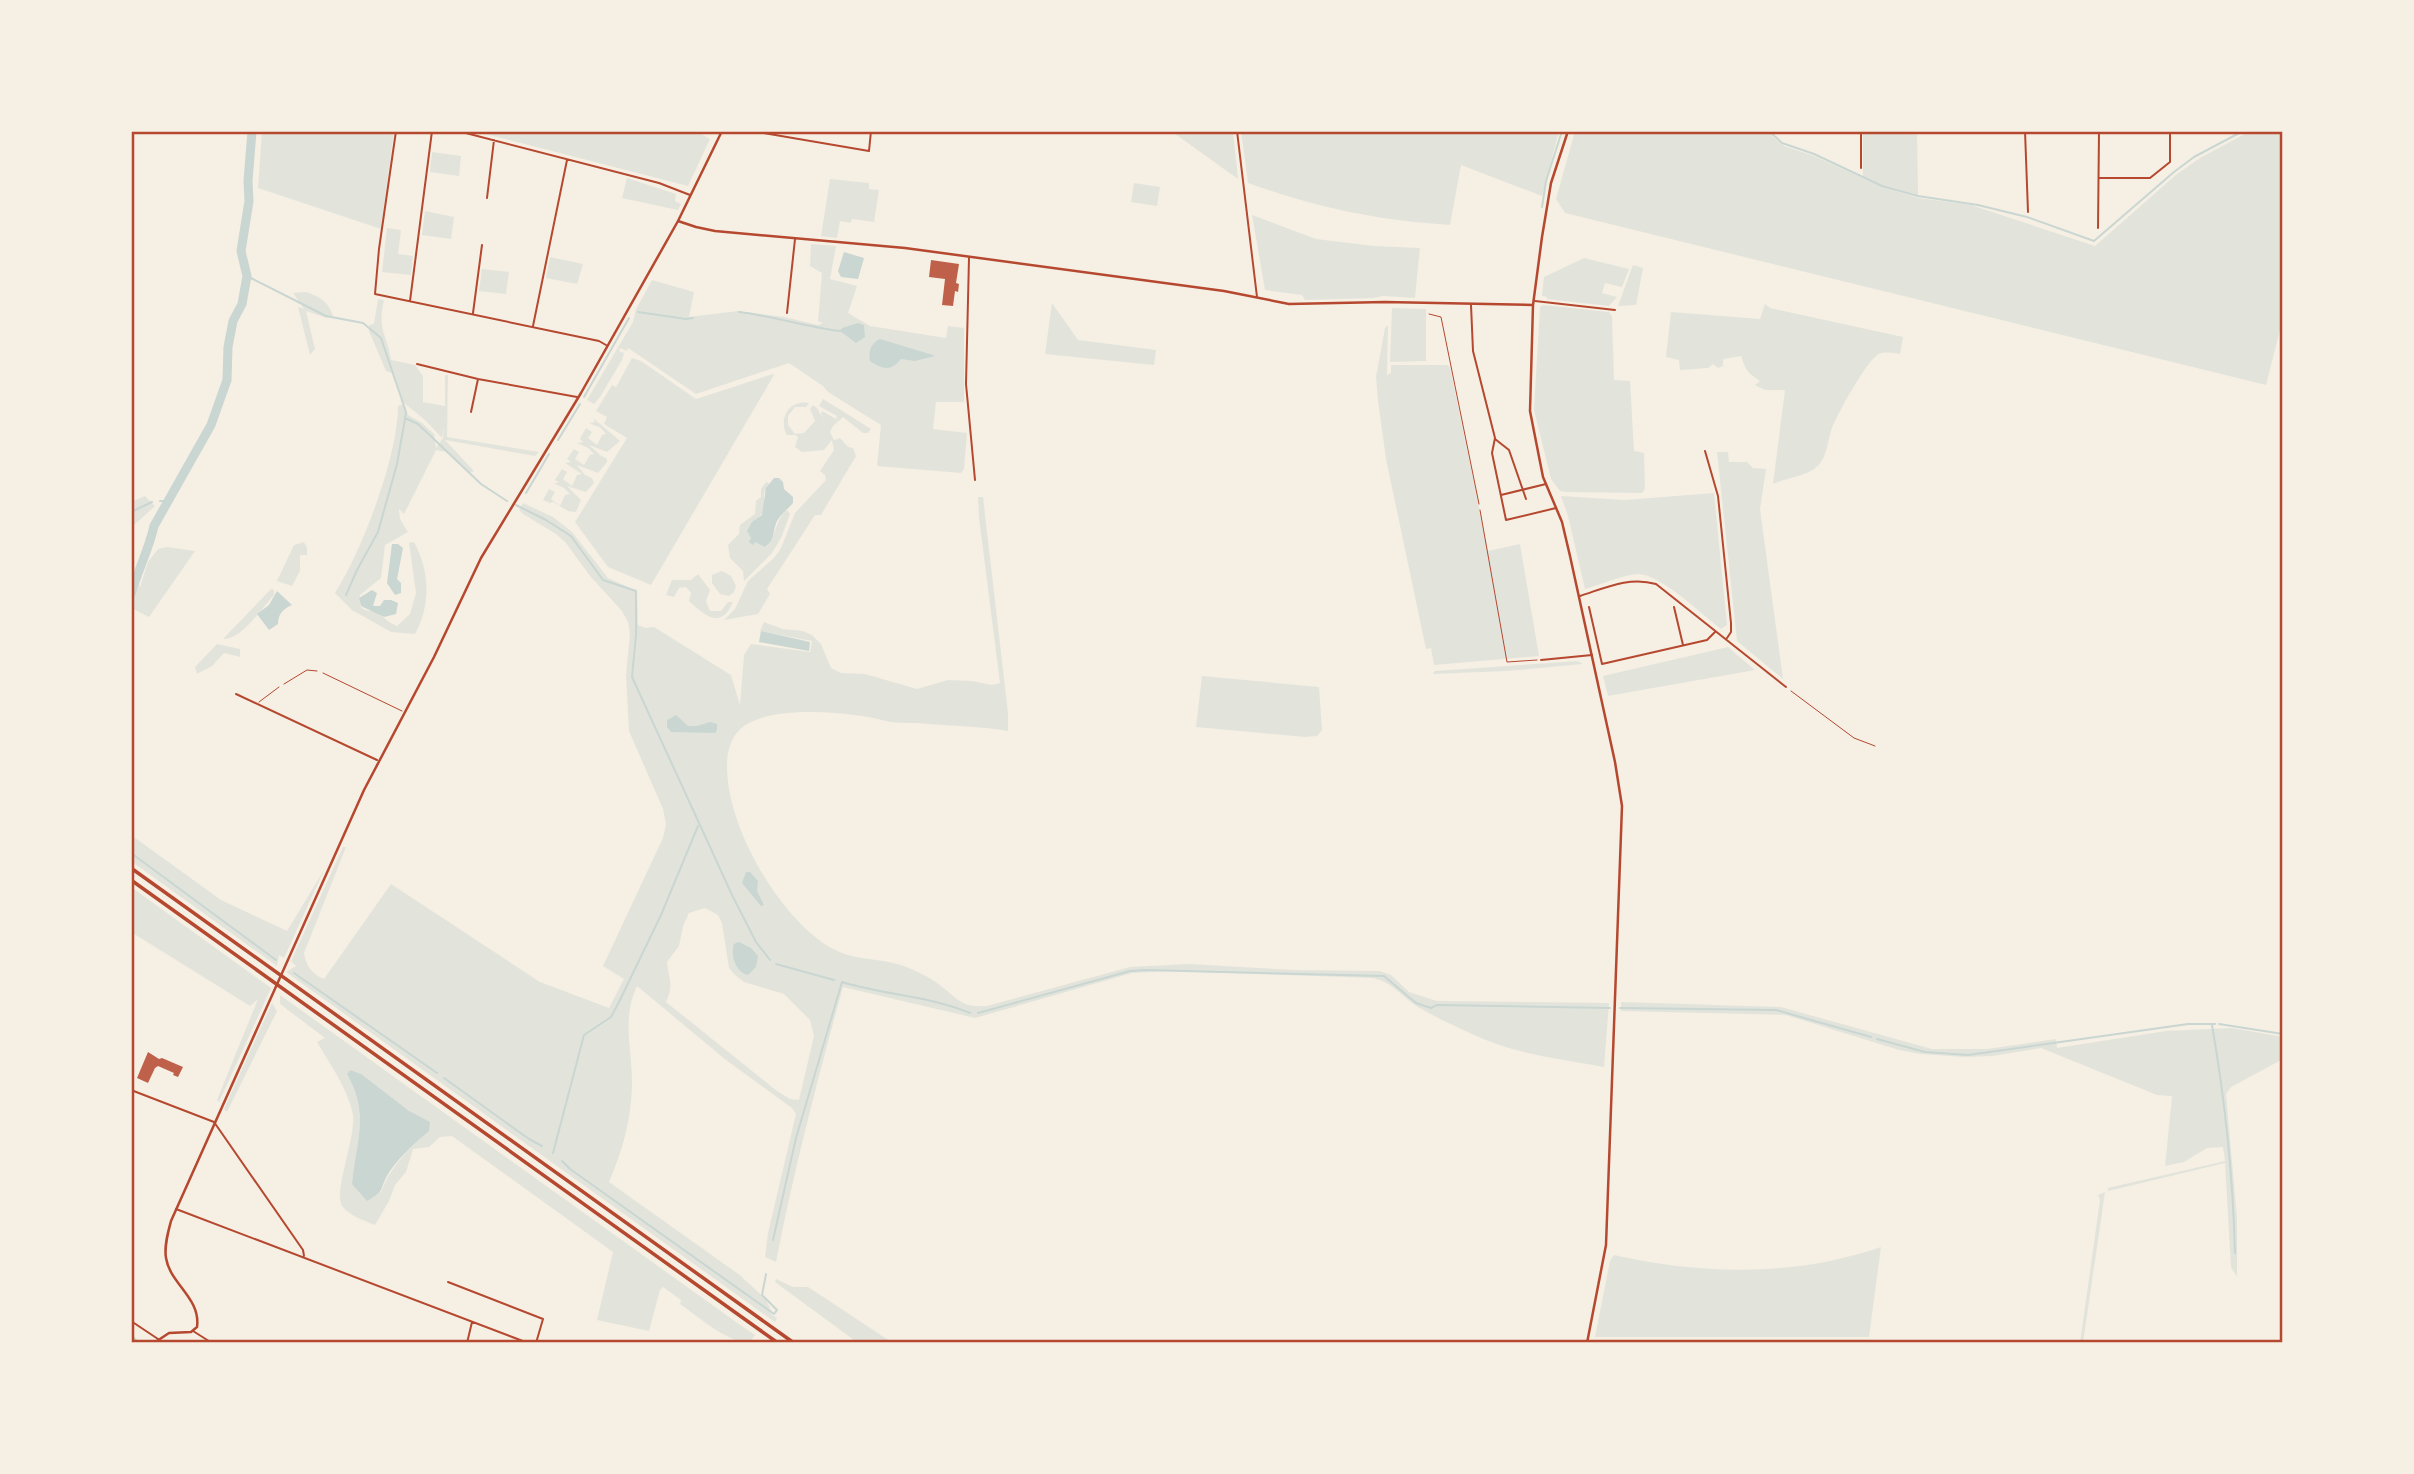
<svg xmlns="http://www.w3.org/2000/svg" width="2414" height="1474" viewBox="0 0 2414 1474" font-family="Montserrat,sans-serif">
<rect width="100%" height="100%" fill="#f6efe4"/>
<path fill="#e2e4dc" fill-rule="evenodd" d="M262,131H394L381,229L258,188Z
M474,131H696L710,139L688,186Z
M1171,131H1233L1238,179Z
M1241,131H1559L1542,196L1461,165L1450,225C1375,220 1319,208 1248,183Z
M1575,131H1766L1784,146L1814,156L1882,187L1919,198L1971,205L2095,246L2177,174L2200,158L2250,131H2283V318L2266,385L1565,213L1556,199Z
M1863,131H1917L1918,195L1882,185L1863,177Z
M432,152L461,156L459,176L430,172Z
M627,178L676,194L675,201L681,204L678,210L622,198Z
M830,179L869,183V189L879,190L874,222L852,219L851,223L840,221L837,238L821,236Z
M1134,183L1160,187L1157,206L1131,202Z
M425,211L454,217L451,239L422,235Z
M1252,215L1316,239L1374,246L1420,248L1415,298L1383,296L1373,298L1305,300L1302,295L1265,290Z
M387,228L401,230L398,254L413,256L411,275L382,272Z
M811,244L836,246L830,279L857,286L848,313L870,326L946,338L948,326L964,328V402H936L933,429L967,433L964,469L961,473L877,466L881,425L828,392L823,386L789,363L696,394L628,348L627,351L620,348L619,351L624,353L622,360L600,397L594,404L587,400L633,322L636,309L652,280L694,292L689,317L738,311L784,317L818,325L823,323L818,321L822,273L810,266Z
M550,257L583,264L577,284L546,278Z
M1584,258L1629,269L1622,287L1605,283L1602,293L1617,297L1609,306L1547,299V297L1542,296L1544,277Z
M1633,265L1643,268L1636,305L1618,306Z
M482,269L509,272L506,294L479,291Z
M306,292C320,297 328,301 333,316L327,318L306,311L315,349L310,355L298,307L304,309L293,293Z
M378,299L384,300C377,331 387,333 391,360L415,365L423,376V402L445,406V375H448L447,437L539,452L535,456L445,440L474,471L469,473L446,452L436,450L404,514L399,509L400,519L408,532L385,545L381,578L360,595C360,599 359,603 361,607C365,612 372,610 377,613C385,618 389,623 397,626L410,614L416,593L409,543L414,542C430,571 431,605 415,634L391,632L352,610L335,593C362,551 398,456 398,406L404,404L408,415L422,423L434,434L436,448L443,438L444,426L442,438L425,420L403,402L394,374L386,371L369,331V325L374,324Z
M1052,303L1078,340L1156,350L1154,365L1045,354Z
M1765,304L1770,308L1903,337L1900,354C1894,353 1885,351 1879,354C1868,358 1835,418 1831,431C1828,441 1827,453 1821,462C1812,476 1788,477 1773,484L1785,390H1765L1755,385L1760,381C1748,373 1746,371 1741,356L1723,359V366L1718,368L1713,364L1708,368L1680,370L1679,360L1666,357L1671,312L1760,319Z
M1543,305L1609,312L1612,316L1614,380L1630,381L1634,451L1644,453L1645,489L1642,493L1566,492L1560,491L1551,479L1534,410L1540,307Z
M1392,308L1426,309V361L1390,362Z
M1388,325L1387,375L1391,373V365H1447L1450,367L1488,551L1520,544L1539,656L1434,665L1431,648L1426,649L1386,459L1378,401L1376,377L1385,328Z
M632,358L641,361L696,399L773,374L774,375L651,585L608,567L575,522L627,438L604,424L607,417L596,411L612,385L616,387Z
M823,399L871,429L868,433H863L843,417L833,426L830,432L834,440L840,438L848,447L853,448L856,456L821,515H815L767,589L770,594L758,614L724,620L735,609L748,581L774,558L781,548L795,513L826,480L825,475L820,471L834,450L832,440L824,450L802,452L795,447L798,437L795,435H787C778,419 789,399 809,403L806,407H795L788,416V425L795,434L804,433L815,421L810,409L813,405L817,408L823,419L821,414L822,411L836,419L837,416L819,406Z
M593,418L620,441L607,452L589,445L600,455L607,459V462L598,473L577,465L585,475L592,478L594,483L586,492L567,486L581,500L576,512L568,511L553,502L550,503L543,500L549,489L555,492L551,499L560,506L565,495L570,494L564,488L553,483H559L555,480L562,469L567,472L563,479L572,486L577,475L582,474L565,463L571,462L567,459L574,449L579,452L575,459L584,465L590,455L594,454L588,448L577,443L583,442L580,439L586,428L592,432L588,438L597,445L602,435L606,434L601,428L589,423L595,422Z
M1717,452H1728L1729,462H1747L1753,468L1766,469L1760,509L1783,679L1737,641Z
M766,482L769,483L764,494V511L757,520L755,542L766,547C777,537 774,521 787,510L790,514L781,538L772,553L744,581L743,571L730,558L728,545L739,534L740,525L755,514L756,501L761,497V489Z
M1714,493L1727,625L1721,629C1702,615 1661,574 1638,574C1621,575 1601,585 1585,589L1568,516L1561,496L1625,500Z
M145,496L155,506L131,528V502Z
M978,497H983L1008,713V731C978,726 947,726 918,723C907,723 895,723 886,721C853,712 783,706 751,722C733,730 727,748 727,766C727,826 775,909 823,943C854,964 877,955 909,968C918,972 929,977 937,983C957,997 959,1008 987,1006L1130,967L1189,964L1294,970L1380,971L1391,975L1409,992L1437,1001L1609,1003L1604,1067C1559,1059 1514,1054 1472,1034C1454,1026 1435,1017 1418,1007C1402,997 1392,982 1373,978L1170,971L1132,973L975,1018L843,987C818,1078 794,1169 776,1262L765,1257L768,1233L796,1114L792,1108L726,1060L637,986C621,1019 633,1052 632,1087C631,1121 622,1152 609,1182L741,1276C752,1288 770,1298 771,1314L777,1318L775,1322L286,972L296,966L291,961L343,847H346L304,953C306,966 312,974 324,979L391,884L540,982L609,1008L624,979L603,966L663,838L666,824L663,809L629,731L626,675L630,634L628,622L622,611L590,576L566,543L556,534L523,514L519,510L523,503L553,517L572,532L608,578L637,591L638,625L646,628L654,627L731,675L740,705L744,655L751,644L810,652L812,641L760,631L764,622L783,629L803,631L812,635L821,644L831,668L841,673L865,674L917,689L948,680L972,681L992,685L1000,683L979,518ZM705,908L718,915L722,923L729,968L735,975L744,982L784,994L810,1020L814,1036L799,1100L790,1099L777,1091L666,1002C674,985 669,980 667,962L679,946L683,926L689,913Z
M304,542L307,548V555H300V571L292,586L277,581L294,545Z
M167,547L195,551L149,617L133,609L131,612V569L140,587L148,562L158,549Z
M722,571L731,576L736,586L734,592L729,596L720,594L712,583V575Z
M698,574L710,590L706,601L710,611H721L728,602H733C721,630 705,616 689,601L691,593L686,587L679,588L674,597L666,595L672,580H691Z
M271,589L274,590V595C262,608 241,640 223,639Z
M217,644L240,649V657L224,653L212,666L197,674L195,667Z
M1728,647L1755,670L1608,696L1603,676Z
M1578,661L1583,664L1507,671L1432,674L1435,671Z
M1202,676L1319,687L1322,730L1317,736L1305,737L1196,727Z
M131,835L221,900L287,931L324,870L284,958L279,955L277,966L131,861Z
M131,887L271,988L219,1102L217,1100L258,999L250,1006L131,932Z
M280,995L743,1327L755,1335L749,1343C728,1343 697,1316 680,1304L681,1300L663,1287L660,1290L649,1331L597,1320L613,1252L452,1136L440,1137L429,1147L413,1149L406,1172L395,1185L389,1201L375,1225C363,1220 350,1216 342,1206C333,1193 356,1137 353,1115C348,1089 330,1064 317,1042L325,1038L280,1004ZM350,1070L409,1111L429,1131C409,1148 390,1167 381,1192L352,1184C356,1140 370,1115 347,1074Z
M1621,1002L1781,1007L1932,1049H1987L2056,1039L2057,1048L2166,1031L2232,1028L2283,1037V1059L2231,1087L2226,1094L2237,1218V1277L2231,1267L2225,1163L2108,1191V1188L2225,1161L2223,1147L2207,1148L2184,1162L2165,1166L2172,1096L2157,1095L2041,1048L1992,1056L1965,1057L1921,1054L1899,1050L1786,1015L1621,1011Z
M272,1003L277,1011L227,1112L224,1109Z
M2105,1192L2083,1343H2080L2100,1200L2098,1195Z
M1881,1247L1869,1337H1595L1610,1261L1614,1255C1702,1275 1794,1277 1881,1247Z
M776,1279L793,1287H808L893,1343H858L775,1282Z"/>
<path fill="#c9d6d2" d="M844,252L864,258L858,279L841,277L838,271Z
M858,323L864,325L865,337L856,343L840,331L842,328Z
M880,339L933,355L935,356L915,361L901,359C891,372 882,369 870,361C868,351 871,343 880,339Z
M774,478H779L783,482L784,489L793,497V503C788,509 781,514 777,521C772,532 776,539 765,547L755,542L753,545L749,542L751,538L747,531L752,522L762,515L766,488Z
M392,544H398L403,548L397,579L401,583V593L395,595L387,583Z
M372,590L377,593L373,606H380L384,600H391L398,603L396,614L384,617L361,606L359,598Z
M277,591L292,605C283,609 278,614 278,624L269,630L257,614L269,605Z
M761,631L810,642L809,651L759,642Z
M676,715L688,726H697L710,722L717,724V730L715,733L671,732L667,727V720Z
M746,872H750L758,881L757,891L764,905L761,906L742,883Z
M739,942L751,948L758,956L756,967L748,975C736,972 730,956 734,944Z
M350,1070L361,1074L409,1111L430,1122L429,1131C416,1142 395,1161 387,1176C378,1193 386,1189 367,1201L352,1184C356,1140 370,1115 347,1074Z"/>
<g fill="none" stroke-linecap="round" stroke-linejoin="round">
<path stroke="#c9d6d2" stroke-width="2" d="M1769,131L1782,143L1814,154L1882,186L1918,196L1978,205L2027,217L2094,241L2174,172L2194,157L2243,131
M1542,207L1546,181L1562,131
M247,276L326,316L363,323L381,338L406,412L405,418L418,424L481,484L507,501
M638,312L686,319L693,318
M739,312C773,316 806,327 840,331
M584,397L629,318
M558,440L580,404
M526,493L549,454
M160,501H168
M516,505L546,520L571,536L603,580L636,591V635L632,677L733,897L756,942L770,960
M131,512L152,502
M346,595L357,570L378,532L397,464L405,419
M131,853L276,960
M776,964L834,980
M294,973L437,1073
M1620,1008L1776,1010L1871,1037
M978,1013L1130,971L1146,970L1384,976L1416,1003L1431,1008L1437,1005L1610,1008
M2219,1024L2283,1034
M2212,1025C2225,1100 2233,1177 2235,1253
M1877,1039L1925,1052L1968,1055L2188,1024H2215
M444,1078L529,1139L542,1146
M553,1153L584,1035L611,1017L619,1002L661,915L698,826
M562,1161L570,1169L774,1314
M773,1240L796,1138L842,982C884,995 930,996 970,1013
M766,1274L762,1295L777,1310L774,1314
M754,1343V1341"/>
<path stroke="#c9d6d2" stroke-width="9" d="M131,594C138,570 149,549 154,526L211,425L227,380L228,347L233,321L242,304L247,276L241,251L249,201L248,181L252,131
M131,1340L134,1343"/>
</g>
<path fill="#bf614a" d="M931,260L959,264L956,283L959,284L958,292L955,291L953,306L942,305L945,279L929,277Z
M148,1052L159,1059L162,1058L183,1067L178,1077L173,1075L174,1073L158,1066L155,1068L148,1083L137,1078Z"/>
<g fill="none" stroke-linecap="round" stroke-linejoin="round">
<path stroke="#b5482f" stroke-width="1" d="M1480,510L1507,662L1537,660
M284,684L307,670L317,671
M1791,691L1854,738L1875,746"/>
<path stroke="#b5482f" stroke-width="1" d="M1429,314L1441,317L1479,504
M323,673L402,711
M259,702L279,687"/>
<path stroke="#b5482f" stroke-width="2" d="M396,131L379,249L375,294L599,341L606,345
M458,131L659,183L690,195
M752,131L869,151L871,131
M1237,131L1257,297
M1861,131V168
M2025,131L2028,212
M2100,178H2150L2170,162V131
M487,198L494,140
M2098,228L2099,131
M969,258L966,384L975,480
M410,301L432,131
M1535,301L1615,310
M1471,305L1473,351L1495,438L1492,453L1506,520L1556,508
M473,313L482,245
M787,313L795,239
M533,326L567,160
M417,364L478,379L577,397
M471,412L478,379
M1495,439L1509,450L1526,499
M1705,451L1718,496L1731,623V632L1727,638
M1501,495L1546,484
M1580,596C1605,588 1629,576 1656,584L1786,687
M1589,607L1602,664L1707,640L1715,632
M1674,607L1683,645
M1541,660L1592,655
M236,694L377,760
M131,1090L214,1122L303,1250L304,1256
M176,1209L528,1343
M448,1282L543,1319L536,1343
M131,1321L158,1339
M193,1331L212,1343
M467,1343L472,1322"/>
<path stroke="#b5482f" stroke-width="2.5" d="M1568,131L1551,183L1542,237L1533,305L1530,411L1543,477L1562,522L1570,556L1615,762L1622,806L1606,1245L1587,1343
M678,221L696,227L715,231L905,248L1224,291L1289,304L1385,302L1533,305
M154,1343L169,1333L191,1332L197,1327C201,1298 170,1284 166,1258C164,1246 168,1232 171,1221L364,790L434,657L481,558L581,393L678,221L722,131"/>
<path stroke="#b5482f" stroke-width="3.5" d="M131,868L794,1343
M131,880L778,1343"/>
</g>
<rect width="2414" height="1474" fill="none" stroke="#f6efe4" stroke-width="266"/>
<rect x="133" y="133" width="2148" height="1208" fill="none" stroke="#b5482f" stroke-width="2.5"/>
</svg>
